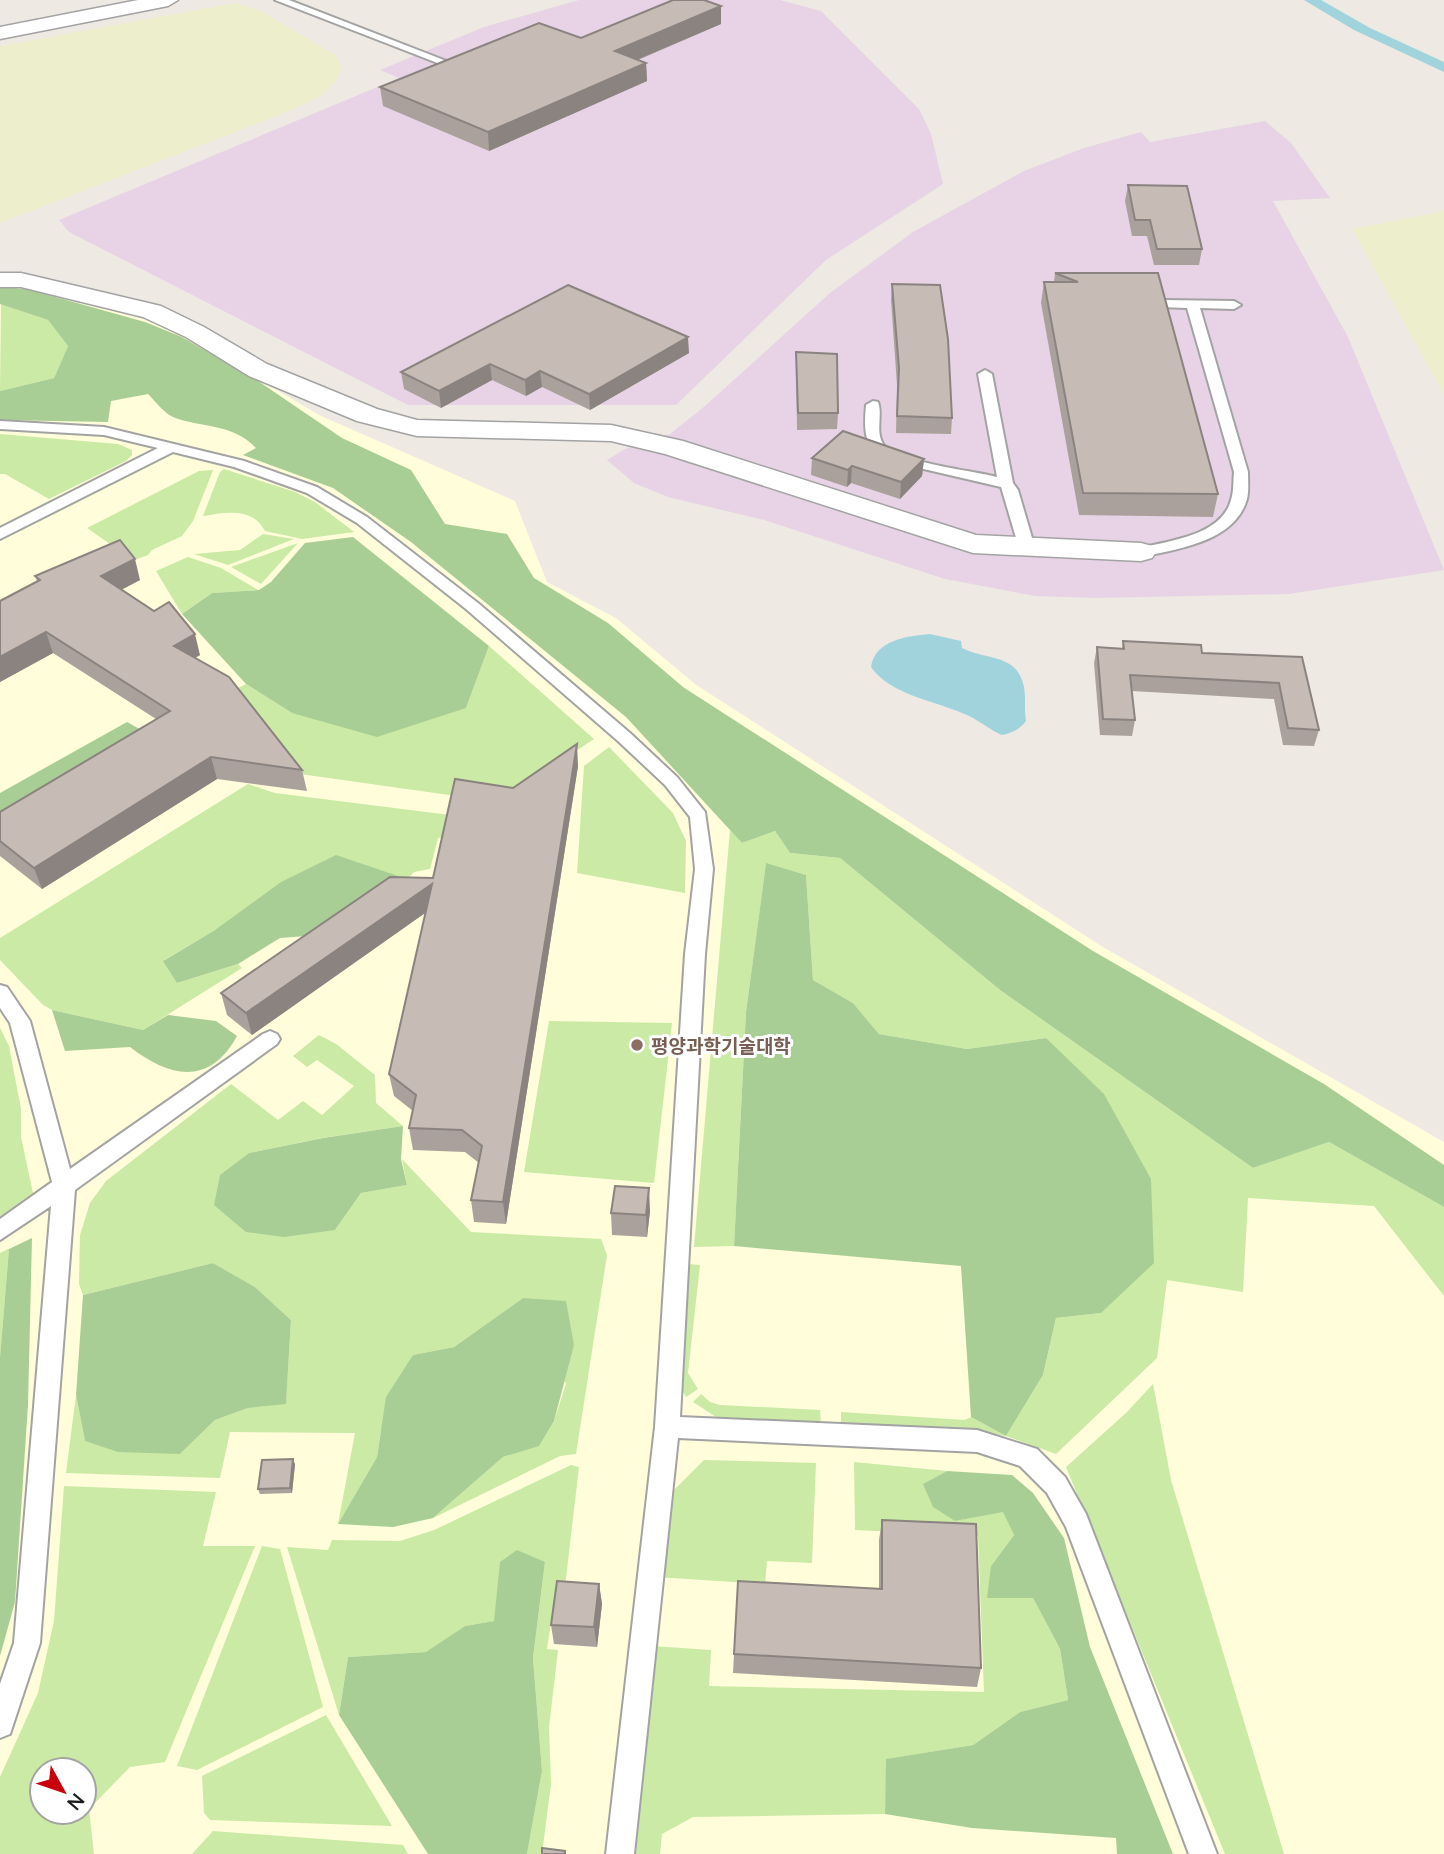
<svg xmlns="http://www.w3.org/2000/svg" width="1444" height="1854" viewBox="0 0 1444 1854" font-family="Lato,'Noto Sans KR',sans-serif">
<rect width="100%" height="100%" fill="#eee9e2"/>
<path fill="#e7d3e5" d="M579,0H780L821,11L919,109L931,134L943,184L826,260L676,405H408L69,232L59,220L399,78L380,70L484,27Z
M1265,121L1291,143L1330,198L1273,201L1348,337L1444,570L1289,594L1096,598L1035,596L945,579L764,520L668,497L634,483L607,460L625,449L670,434L705,406L830,293L913,232L1024,171L1084,148L1141,132L1150,142Z"/>
<path fill="#fffdda" fill-rule="evenodd" d="M0,285L32,288L152,321L185,335L319,415L515,501L547,582L616,618L695,684L1103,947L1444,1142V1854H0ZM42,1770H84V1812H42Z"/>
<path fill="#edeecc" d="M235,3L261,11L335,55L342,66L337,80L321,96L282,114L0,223V46Z
M1444,211V394L1352,229Z"/>
<path fill="#cbeaa6" fill-rule="evenodd" d="M1,304L48,320L68,346L54,378L0,391Z
M0,434L118,444L132,450V455L126,461L49,499L5,474H0Z
M224,469L295,492L315,502L354,532L302,539L265,531C253,507 225,512 203,516L220,472Z
M213,470L193,521L182,536L152,550L148,555L137,559L129,557L87,528L199,471Z
M263,534L294,539L228,565L194,554L240,550Z
M298,543L261,584L231,567Z
M188,557L221,568L258,590L212,593L182,614L156,571Z
M489,646L594,739L499,802L300,774L232,691L246,684L292,713L466,708Z
M609,747L673,813L686,841L685,893L577,873L584,766Z
M248,784L275,793L458,816L453,837L438,838L430,869L414,872L407,879L215,930L164,960L177,983L238,964L242,968L143,1030L52,1010L43,1005L0,960V938Z
M730,830L742,843L775,831L790,853L840,858L1000,990L1253,1168L1329,1142L1444,1207V1296L1374,1206L1248,1198L1243,1292L1167,1280L1157,1358L1056,1454L1006,1436L978,1432L841,1425V1412L965,1420L971,1417L1006,1436L1043,1375L1056,1318L1101,1313L1046,1038L967,1049L879,1034L853,1003L813,980L806,875L766,864L746,1012L734,1246L694,1247Z
M549,1021L672,1023L654,1183L524,1172Z
M0,1028L9,1046L21,1109V1137L33,1193L0,1217Z
M319,1035L336,1044L375,1075L376,1103L403,1126L322,1138L249,1153L221,1175L335,1230L361,1193L407,1185L402,1159L471,1232L601,1239L607,1255L576,1454L560,1456L433,1518L503,1457L539,1445L554,1421L566,1384L523,1298L454,1347L413,1355L381,1430L377,1457L338,1524L355,1433L230,1432L220,1478L66,1473L76,1395L85,1441L180,1454L215,1420L248,1408L286,1403L291,1320L255,1287L213,1263L83,1295L79,1284L80,1235L90,1203L106,1181L231,1084L278,1120L303,1101L322,1115L354,1086L317,1060L307,1067L293,1056Z
M8,1249H9L0,1357V1253Z
M688,1264L700,1265L688,1373L698,1389L686,1397C666,1365 683,1301 688,1264Z
M1153,1384L1171,1480L1284,1854H1225L1066,1467L1126,1413Z
M701,1394L710,1402L720,1405L820,1410L821,1424L716,1417L693,1402Z
M704,1460L816,1463L812,1563L767,1561L765,1584L657,1577L665,1499Z
M854,1462L947,1471L924,1484L955,1521L1003,1511L1014,1535L991,1566L1033,1598L1060,1649L1068,1700L1020,1712L973,1745L887,1759L885,1814L693,1817L662,1834L660,1854H636L652,1646L711,1650L709,1686L984,1692L978,1536L855,1530Z
M571,1465L579,1467L564,1595H555L547,1649L558,1650L549,1727L551,1784L542,1854H527L542,1771L533,1658L545,1562L495,1621L465,1626L427,1652L348,1657L339,1715L287,1547L328,1550L332,1540L400,1541L434,1530Z
M64,1486L216,1492L203,1546H255L165,1762L130,1767L89,1809L94,1854H0V1777L38,1693L54,1621ZM84,1770V1812H42V1770Z
M262,1546L280,1549L323,1707L197,1770L177,1766Z
M326,1715L392,1826L210,1820L204,1813L202,1776Z
M213,1831L403,1845L408,1854H192Z"/>
<path fill="#a9ce95" d="M0,287L27,289L145,322L182,337L261,383L342,438L411,470L445,524L507,534L534,578L608,623L683,687L1093,951L1324,1084L1444,1165V1207L1329,1142L1253,1168L1000,990L840,858L790,853L775,831L742,843L626,717L411,542L333,488L243,455L256,448C233,423 200,428 173,417C164,413 155,401 148,394L111,401L108,422L0,420V391L54,378L68,346L48,320L0,304Z
M353,537L489,646L466,708L377,737L292,713L246,684L182,614L212,593L259,590L271,582L305,543Z
M127,722L145,732L0,819V793Z
M336,855L407,879L320,935L280,938L238,964L177,983L163,961L215,930L281,882Z
M766,863L806,875L813,980L853,1003L879,1034L967,1049L1046,1038L1104,1094L1151,1179L1154,1263L1101,1313L1056,1318L1043,1375L1006,1436L971,1417L961,1266L734,1246L746,1012Z
M52,1010L143,1030L168,1015L216,1021L237,1036C210,1086 170,1078 130,1047L65,1051Z
M403,1126L401,1159L407,1185L361,1193L335,1230L284,1237L246,1232L214,1205L220,1175L249,1153L323,1138Z
M32,1238L28,1405L15,1602L0,1656V1357L9,1249Z
M213,1263L255,1287L291,1320L286,1404L248,1408L215,1420L180,1454L118,1452L85,1441L76,1395L83,1295Z
M523,1298L566,1301L574,1345L554,1421L539,1446L503,1457L433,1518L393,1527L338,1524L377,1457L386,1397L413,1355L454,1347Z
M947,1471L1012,1475L1033,1493L1064,1538L1090,1647L1173,1854H1117L1116,1838L972,1828L885,1814L886,1759L973,1745L1020,1712L1068,1700L1060,1649L1033,1598H987L991,1566L1014,1535L1003,1512L955,1521L933,1507L923,1484Z
M517,1550L545,1562L533,1658L542,1771L527,1854H428L339,1715L348,1657L426,1652L465,1626L494,1621L500,1562Z"/>
<path fill="#a1d3dd" d="M1304,0H1321L1370,28L1444,62V72L1354,30Z
M930,634L961,641L962,648C988,661 1017,653 1024,687C1026,698 1024,710 1026,721C1019,730 1012,733 1002,735C990,730 980,721 969,716C938,701 891,696 871,667C875,640 907,636 930,634Z"/>
<g fill="none" stroke-linecap="round" stroke-linejoin="round">
<g stroke="#a3a3a3" stroke-width="4">
<path id="lane" d="M275,0H289L462,67L453,69Z
M1164,300L1234,301L1241,305L1234,309L1200,308L1248,472C1248,481 1249,491 1247,499C1235,542 1177,549 1141,557L1135,555L1133,552L1135,549C1166,541 1221,537 1231,500C1234,491 1233,481 1234,472L1187,308L1159,307L1157,304Z
M985,370L992,374L1013,483L1018,490L1035,548L1027,553L1019,548L1001,487L885,460C863,447 864,428 866,405L873,401L878,402C883,415 875,431 883,444C895,462 975,471 997,477L978,374Z
M0,421L104,427L244,461L317,487L367,517L478,603L630,733L677,777L705,812L713,869L705,954L680,1417L977,1430L1037,1449L1065,1477L1086,1514L1217,1854H1189L1066,1527L1047,1493L1020,1466L977,1452L678,1438L634,1854H606L655,1427L685,954L695,869L690,817L665,785L618,741L466,609L357,523L307,493L234,467L173,452L0,539V528L158,448L104,435L0,429Z
M0,985L7,987L30,1021L70,1169L263,1034L270,1031L277,1034L280,1039L277,1044L75,1190L40,1643L10,1734L0,1738V1684L14,1643L51,1206L0,1240V1219L52,1182L10,1023L0,1008Z"/>
</g>
<g stroke="#a3a3a3" stroke-width="3">
<path id="street" d="M138,0H178L168,6L0,39V27Z
M0,273H21L161,306L204,327L267,364L377,409L417,420L611,425L683,441L976,535L1141,543L1152,546L1156,552L1152,558L1141,561L973,553L665,454L611,441L417,436L357,421L249,376L186,337L143,317L21,287H0Z"/>
</g>
<use href="#lane" fill="#fff" fill-rule="evenodd"/>
<use href="#street" fill="#fff" fill-rule="evenodd"/>
</g>
<path fill="#aaa19c" d="M721,24L638,60L646,63L647,81L489,151L383,106L380,87L581,38Z
M1128,185L1202,249L1199,265H1154L1147,236H1132L1125,201Z
M1055,273H1158L1218,494L1213,517L1079,515L1041,303L1044,282H1054Z
M892,284L952,418L951,434L896,433L897,385L891,300Z
M568,285L689,353L590,410L542,387L526,396L492,380L441,408L404,389L401,372Z
M796,352L838,413L837,429L797,430Z
M812,458L924,459L922,476L900,499L851,483L847,487L811,475Z
M35,576L140,580L121,590L200,655L195,658L302,770L307,791L217,779L42,889L0,856V813L156,719L53,653L0,682L37,581Z
M1123,641L1202,653L1302,657L1319,730L1314,746L1283,745L1274,699L1132,691L1135,720L1132,736L1100,735L1094,663L1097,647L1122,648Z
M578,766L506,1224L474,1222L471,1200L479,1163L465,1152L413,1150L409,1128L413,1111L394,1096L389,1074L425,913L252,1035L227,1015L221,993L433,878L513,788Z
M650,1211L647,1237L612,1235L611,1213Z
M295,1464L292,1493L260,1494L258,1489Z
M882,1520L981,1668L977,1687L733,1673L734,1654L879,1588V1540Z
M599,1584L602,1604L597,1647L554,1644L551,1625Z"/>
<path fill="#8b837f" d="M721,6V24L615,69V51Z
M646,63L647,81L489,151L488,132Z
M688,337L689,353L590,410L589,394Z
M490,364L492,380L441,408L439,391Z
M540,371L542,387L526,396L525,380Z
M924,459L922,476L900,499L901,482Z
M852,466L851,483L847,487L848,470Z
M135,559L140,580L107,597L101,576Z
M46,632L53,653L0,682V657Z
M195,634L200,655L179,667L174,646Z
M577,744L578,766L506,1224L503,1202Z
M211,757L217,779L42,889L34,868Z
M432,884L435,906L252,1035L246,1013Z
M649,1188L650,1211L647,1237L646,1215Z
M293,1459L295,1464L292,1493L290,1488Z
M599,1584L602,1604L597,1647L594,1627Z"/>
<path fill="#c6bbb5" stroke="#8b837f" stroke-width="2" d="M673,0H704L721,6L615,51L646,63L488,132L380,87L539,23L581,38Z
M1128,185L1187,186L1202,249H1157L1150,220H1135Z
M1055,273H1158L1218,494L1083,493L1044,282H1078Z
M892,284L940,285L948,339L952,418L897,416L899,368Z
M568,285L688,337L589,394L540,371L525,380L490,364L439,391L401,372Z
M796,352L837,354L838,413H798Z
M843,431L924,459L901,482L852,466L848,470L812,458Z
M120,540L135,559L101,576L154,611L169,602L195,634L174,646L229,677L302,770L211,757L34,868L0,841V812L170,711L46,632L0,657V601L40,580L35,576Z
M1123,641L1201,645L1202,653L1302,657L1319,730L1288,728L1279,683L1130,675L1135,720L1103,719L1097,647L1124,649Z
M577,744L503,1202L471,1200L482,1146L462,1130L409,1128L416,1095L389,1074L432,884L246,1013L221,993L390,877L433,878L455,779L513,788Z
M615,1186L649,1188L646,1215L611,1213Z
M293,1459L290,1488L258,1489L262,1460Z
M882,1520L976,1524L981,1668L734,1654L738,1581L882,1589Z
M557,1581L599,1584L594,1627L551,1625Z
M542,1848L565,1851V1854H542Z"/>
<circle fill="#8d6e63" stroke="#fff" stroke-width="2.5" cx="637" cy="1045" r="7"/>
<g text-anchor="middle" dominant-baseline="central" stroke-width="6" stroke-linejoin="round" paint-order="stroke">
<g font-size="19" font-weight="bold" fill="#785e54" stroke="#fff" text-anchor="start">
<text x="651" y="1045">평양과학기술대학</text>
</g>
</g>
<g transform="translate(63 1791) rotate(130)"><circle r="33" fill="#ffffff" stroke="#a4a4a4" stroke-width="2"/>
<path d="M0-5L12 26L0 18L-12 26Z" fill="#c9000c"/>
<text y="-10" font-size="19" font-weight="bold" text-anchor="middle" fill="#1c1c1c">N</text>
</g>
</svg>
